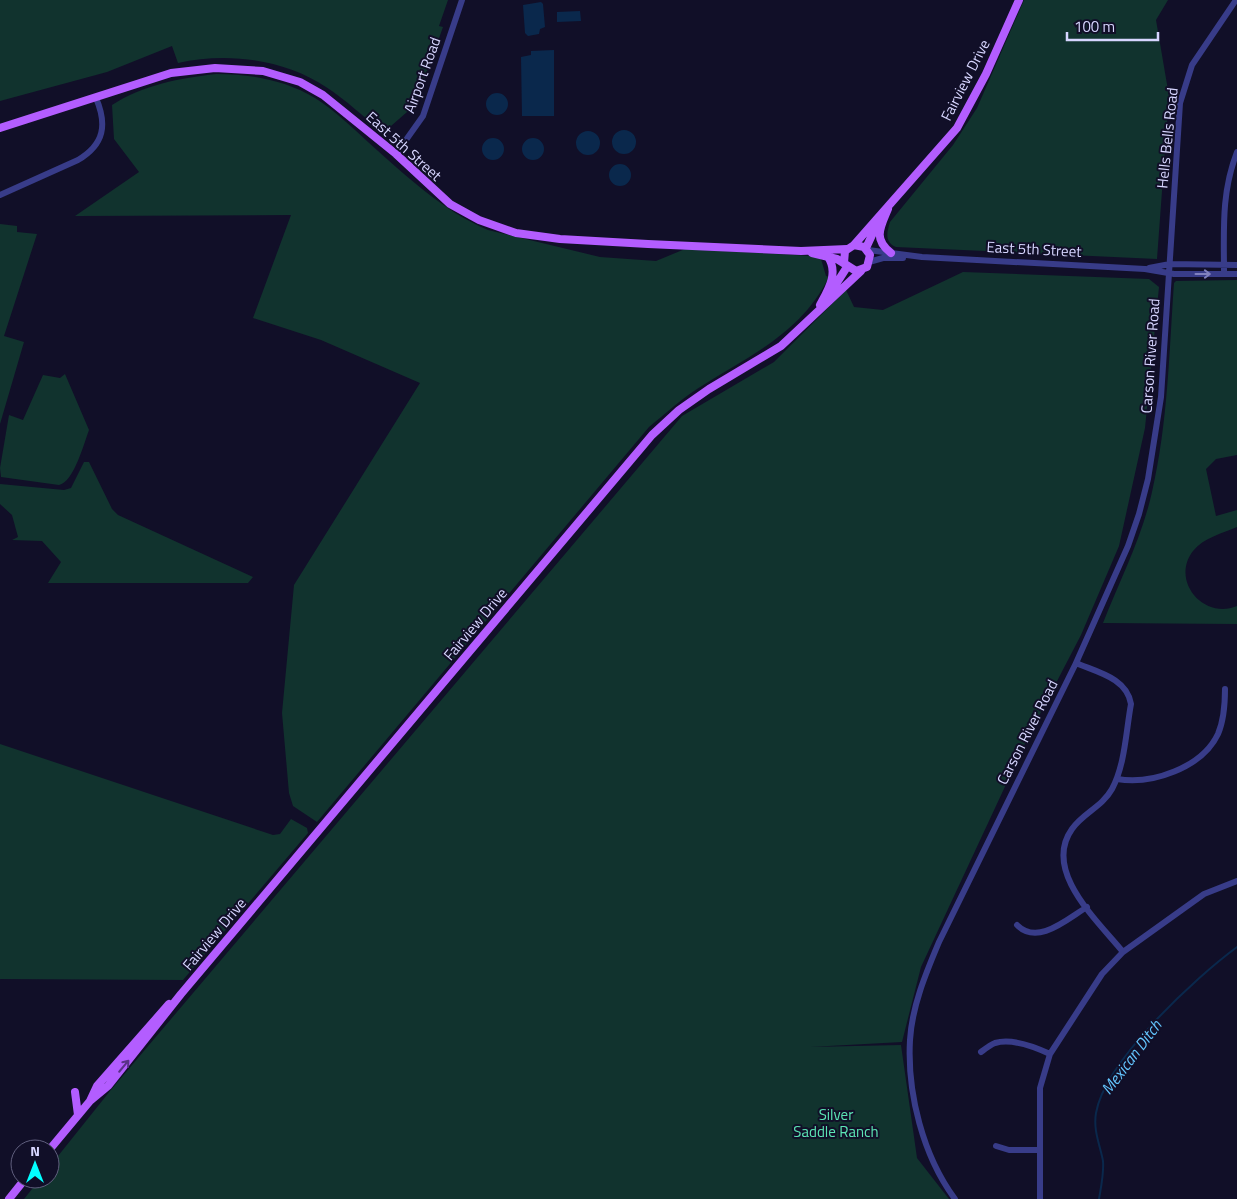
<svg xmlns="http://www.w3.org/2000/svg" width="1237" height="1199" viewBox="0 0 1237 1199" font-family="'Titillium Web',sans-serif">
<rect width="100%" height="100%" fill="#110f28"/>
<path fill="#11332e" d="M0,0H448L439,26L443,27L415,105L383,133C364,117 346,100 326,87C284,59 227,52 178,63L172,46L107,72L0,101Z
M1024,0H1168L1156,20L1169,96L1157,259L896,247C884,242 887,232 890,222L953,145L977,108Z
M216,74C250,74 285,80 315,98C334,110 352,127 368,142C405,175 443,211 488,230L600,257L656,261L685,249L812,256L821,259L826,276L829,277C800,335 748,356 697,389C680,400 665,414 649,427L317,822L293,806L289,793L282,713L294,585L420,383L321,340L253,318L291,215L75,216L139,172L114,139L112,105C143,85 180,78 216,74Z
M0,224L17,226V232L37,234L4,336L24,342L0,424Z
M963,272L1149,279L1159,287L1145,428L1119,546L1081,635L1029,735L921,967L902,1042L810,1047L901,1045L917,1158L949,1199H24L40,1179H50V1166L110,1091L682,416L774,362L846,290L854,307L883,310Z
M1237,280V455L1216,459L1206,469L1216,516L1237,510V527C1223,533 1203,538 1193,551C1170,581 1204,620 1237,606V624L1103,623C1120,580 1142,537 1152,492C1168,423 1169,353 1174,283L1176,281Z
M65,374L89,430C84,443 74,482 59,485L1,477L0,468L9,415L23,420L43,375L60,378Z
M84,462H89L112,509L118,515L253,577L248,583H48L61,562L42,541L12,540L18,537L12,515L0,504V484L64,490L71,488Z
M0,744L273,835L280,834L291,819L307,828L308,833L183,980L0,979Z"/>
<path fill="#0a284c" d="M541,2L543,4L545,27L540,29L539,34L528,36L525,33L523,5Z
M580,11L581,21L557,22V12Z
M554,50V116H522L521,57L531,55V51Z
M486 104a11 11 0 1 1 22 0a11 11 0 1 1-22 0Z
M612 142a12 12 0 1 1 24 0a12 12 0 1 1-24 0Z
M576 143a12 12 0 1 1 24 0a12 12 0 1 1-24 0Z
M482 149a11 11 0 1 1 22 0a11 11 0 1 1-22 0Z
M522 149a11 11 0 1 1 22 0a11 11 0 1 1-22 0Z
M609 175a11 11 0 1 1 22 0a11 11 0 1 1-22 0Z"/>
<g fill="none" stroke-linecap="round" stroke-linejoin="round">
<path stroke="#0a284c" stroke-width="2" d="M1099,1199C1101,1187 1104,1174 1103,1161C1100,1145 1093,1130 1096,1113C1105,1061 1195,978 1237,947"/>
<path stroke="#383c89" stroke-width="6" d="M396,154L423,116L462,0
M0,195L78,160C105,144 107,124 96,98
M868,250L922,257L1145,269L1174,274H1237
M869,262L883,258H903
M1149,268L1170,264L1237,265
M1224,274C1224,231 1221,193 1237,152
M1076,663C1097,672 1127,678 1131,704C1126,731 1125,765 1112,789C1102,807 1083,813 1072,829C1042,871 1098,921 1123,952
M1117,779C1151,785 1202,768 1218,734C1224,720 1225,705 1225,689
M1017,925C1038,946 1067,919 1087,907
M981,1052C985,1049 990,1045 995,1043C1012,1038 1035,1047 1050,1054
M996,1146L1009,1150H1040
M955,1199C923,1156 907,1093 910,1040C912,1006 926,973 939,942L1076,663L1128,546L1139,514L1148,479L1161,397L1180,103L1192,65L1236,0
M1040,1199V1088L1050,1054L1102,974L1123,952L1204,894L1237,881"/>
<path stroke="#b35dff" stroke-width="8" d="M0,128L171,73L215,68L263,71L300,82L323,95L396,154L450,204L479,220L516,233L560,239L648,244L801,251L847,249
M888,209C880,228 873,239 891,253
M854,245L957,128L986,74L1019,0
M866,248L879,220
M812,253L837,259L856,271L867,267L870,255L864,247L854,245L845,251L844,263
M829,295L847,267
M820,305C828,290 839,273 828,257
M75,1092L78,1115
M90,1101L97,1086L169,1004
M50,1149L90,1101L108,1086L181,994L652,435L679,410L709,389L781,346L861,271
M9,1199L25,1179"/>
</g>
<defs><path id="oneway-shaft" d="M-6 0H5M1.5-3L5.5 0L1.5 3" fill="none" stroke-width="1.6" stroke-linecap="round" stroke-linejoin="round" transform="scale(1.25)"/></defs>
<use stroke="#8081be" href="#oneway-shaft" transform="translate(1203 274)"/>
<use stroke="#5a3289" href="#oneway-shaft" transform="translate(124 1066) rotate(-50)"/>
<g text-anchor="middle" dominant-baseline="central" stroke-width="4" stroke-linejoin="round" paint-order="stroke">
<g font-size="15" fill="#d7d6ff" stroke="#110f28">
<text transform="translate(422 75) rotate(-70)">Airport Road</text>
<text transform="translate(965 80) rotate(-63)">Fairview Drive</text>
<text transform="translate(1167 138) rotate(-84)">Hells Bells Road</text>
<text transform="translate(404 146) rotate(42)">East 5th Street</text>
<text transform="translate(1034 249) rotate(3)">East 5th Street</text>
<text transform="translate(1150 356) rotate(-86)">Carson River Road</text>
<text transform="translate(475 624) rotate(-50)">Fairview Drive</text>
<text transform="translate(1027 732) rotate(-63)">Carson River Road</text>
<text transform="translate(214 934) rotate(-50)">Fairview Drive</text>
</g>
<g font-size="15" fill="#5ce5b5" stroke="#110f28">
<text x="836" y="1114">Silver<tspan x="836" dy="17">Saddle Ranch</tspan></text>
</g>
<g font-size="16" font-style="italic" fill="#64c6ff" stroke="#110f28">
<text transform="translate(1131 1057) rotate(-53)">Mexican Ditch</text>
</g>
</g>
<g transform="translate(35 1164)"><circle r="24" fill="#110f28" stroke="#605f7e"/>
<path d="M0-4L9 19L0 12L-9 19Z" fill="#02feff"/>
<text y="-8" font-size="14" font-weight="bold" text-anchor="middle" fill="#d7d6ff">N</text>
</g>
<path d="M1067 32v8h91v-8" fill="none" stroke="#d7d6ff" stroke-width="2.5"/>
<text x="1074" y="32" font-size="15" fill="#d7d6ff" stroke="#110f28" stroke-width="4" paint-order="stroke">100 m</text>
</svg>
